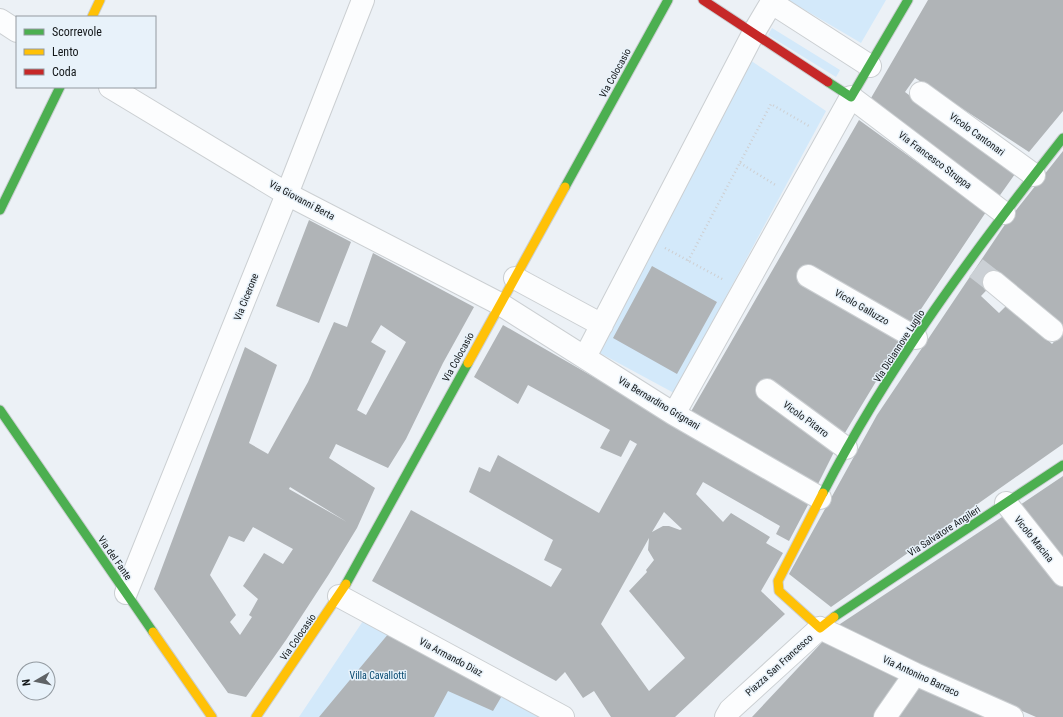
<svg xmlns="http://www.w3.org/2000/svg" width="1063" height="717" viewBox="0 0 1063 717" font-family="'Roboto Condensed',sans-serif">
<rect width="100%" height="100%" fill="#ecf1f6"/>
<path fill="#d3e9fa" d="M788,0H886L861,43Z
M772,28L840,70L836,77L768,35Z
M750,60L826,111L674,393L598,352L660,238Z
M363,621L545,717H299Z"/>
<path fill="#b0b4b7" fill-rule="evenodd" d="M928,0H1063V111L1029,152L915,78L905,92L1015,174L998,198L871,98Z
M859,120L986,212L909,327L837,446L816,488L689,415Z
M1063,151V326L1041,306L1038,310L1001,275L981,296L999,313L1009,303L1052,344L1063,332V444L831,607L789,574L877,415L1006,223Z
M309,220L351,242L319,323L276,306Z
M373,253L474,307L443,363L406,439L388,468L336,444L329,458L375,488L357,528L329,574L286,640L246,697L228,693L154,589L245,347L277,365L249,443L268,454L308,382L334,322L347,327ZM381,325L406,342L366,415L357,410L386,351L371,342ZM290,487L347,522L289,489ZM253,527L293,549L283,564L264,553L243,586L258,599L249,615L252,617L240,635L230,622L236,615L210,575L229,536L244,542Z
M652,266L717,302L677,374L613,338Z
M503,325L810,501L789,541L776,534L780,526L703,482L696,494L723,522L731,513L770,537L766,543L783,553L761,591L785,614L675,717H611L594,691L583,698L565,672L556,681L372,581L411,510L551,587L562,569L544,560L553,540L469,492L479,467L490,472L498,455L599,513L637,444L630,440L621,457L600,448L610,430L528,385L518,404L474,377ZM664,512L682,529L680,530L669,526H663L652,532ZM649,538L648,550L654,560L646,570L647,572L629,591L685,658L649,691L601,624Z
M1063,476V563L1017,507Z
M1005,515L1063,584V717H1036L920,666L837,626Z
M389,633L503,694L493,711L448,691L434,717H319Z
M827,637L907,675L878,717H752Z
M915,679L996,717H889Z"/>
<g fill="none" stroke-linecap="round" stroke-linejoin="round">
<path stroke="#cbd0d5" stroke-width="22" stroke-dasharray="22 11" stroke-linecap="butt" d="M976,268L994,282"/>
<g stroke="#cbcfd2" stroke-width="24">
<path id="street" d="M772,3L870,66
M0,20L17,31
M110,87L287,194L500,304L674,414L820,498
M921,93L1034,175
M808,276L916,338
M515,278L602,325
M994,282L1052,330
M585,357L754,32L773,0
M767,390L846,448
M674,414L851,97L1004,213
M1006,503L1063,575
M126,593L287,194L363,0
M339,596L563,717
M726,717L730,710L820,628L915,674L1012,717
M885,717L915,674"/>
</g>
<g stroke="#cbcfd2" stroke-width="11">
<path id="fast" d="M828,82L851,97L908,0
M565,187L668,0
M0,210L60,87
M0,410L153,632
M823,493C888,366 975,250 1063,138
M346,584L468,363
M834,617L1063,465"/>
</g>
<g stroke="#cbcfd2" stroke-width="11">
<path id="slow" d="M92,17L100,0
M468,363L565,187
M823,493L778,581L779,591L820,628L834,617
M153,632L212,717
M256,717L346,584"/>
</g>
<g stroke="#cbcfd2" stroke-width="11">
<path id="jam" d="M703,0L828,82"/>
</g>
<path stroke="#cecfd1" stroke-width="2.5" stroke-dasharray="1 3" stroke-linecap="butt" d="M740,163L777,186
M665,248L724,280
M688,261L771,104L809,126"/>
<use href="#street" stroke="#fcfdfe" stroke-width="22"/>
<use href="#fast" stroke="#4caf50" stroke-width="9"/>
<use href="#slow" stroke="#ffc107" stroke-width="9"/>
<use href="#jam" stroke="#c62828" stroke-width="9"/>
</g>
<g text-anchor="middle" dominant-baseline="central" stroke-width="3" stroke-linejoin="round" paint-order="stroke">
<g font-size="10" fill="#131719" stroke="#e8f2fa">
<text transform="translate(615 73) rotate(-61)">Via Colocasio</text>
<text transform="translate(977 134) rotate(36)">Vicolo Cantonari</text>
<text transform="translate(935 160) rotate(37)">Via Francesco Struppa</text>
<text transform="translate(302 200) rotate(28)">Via Giovanni Berta</text>
<text transform="translate(246 297) rotate(-68)">Via Cicerone</text>
<text transform="translate(862 307) rotate(30)">Vicolo Galluzzo</text>
<text transform="translate(899 346) rotate(-57)">Via Diciannove Luglio</text>
<text transform="translate(458 357) rotate(-61)">Via Colocasio</text>
<text transform="translate(659 403) rotate(31)">Via Bernardino Grignani</text>
<text transform="translate(806 419) rotate(36)">Vicolo Pitarro</text>
<text transform="translate(944 531) rotate(-33)">Via Salvatore Angileri</text>
<text transform="translate(1034 539) rotate(51)">Vicolo Macina</text>
<text transform="translate(115 558) rotate(55)">Via del Fante</text>
<text transform="translate(298 637) rotate(-55)">Via Colocasio</text>
<text transform="translate(451 657) rotate(28)">Via Armando Diaz</text>
<text transform="translate(779 665) rotate(-42)">Piazza San Francesco</text>
<text transform="translate(921 676) rotate(25)">Via Antonino Barraco</text>
</g>
<g font-size="10" fill="#05476e" stroke="#e8f2fa">
<text x="378" y="675">Villa Cavallotti</text>
</g>
</g>
<rect x="16" y="16" width="140" height="72" fill="#e8f2fa" stroke="#939aa0"/>
<rect x="24" y="29" width="20" height="6" fill="#4caf50" stroke="#939aa0"/>
<text x="52" y="36" font-size="12" fill="#131719">Scorrevole</text>
<rect x="24" y="49" width="20" height="6" fill="#ffc107" stroke="#939aa0"/>
<text x="52" y="56" font-size="12" fill="#131719">Lento</text>
<rect x="24" y="69" width="20" height="6" fill="#c62828" stroke="#939aa0"/>
<text x="52" y="76" font-size="12" fill="#131719">Coda</text>
<g transform="translate(36 681) rotate(261)"><circle r="19" fill="#e8f2fa" stroke="#939aa0"/>
<path d="M0-3L7 15L0 10L-7 15Z" fill="#5f6366"/>
<text y="-6" font-size="11" font-weight="bold" text-anchor="middle" fill="#131719">N</text>
</g>
</svg>
